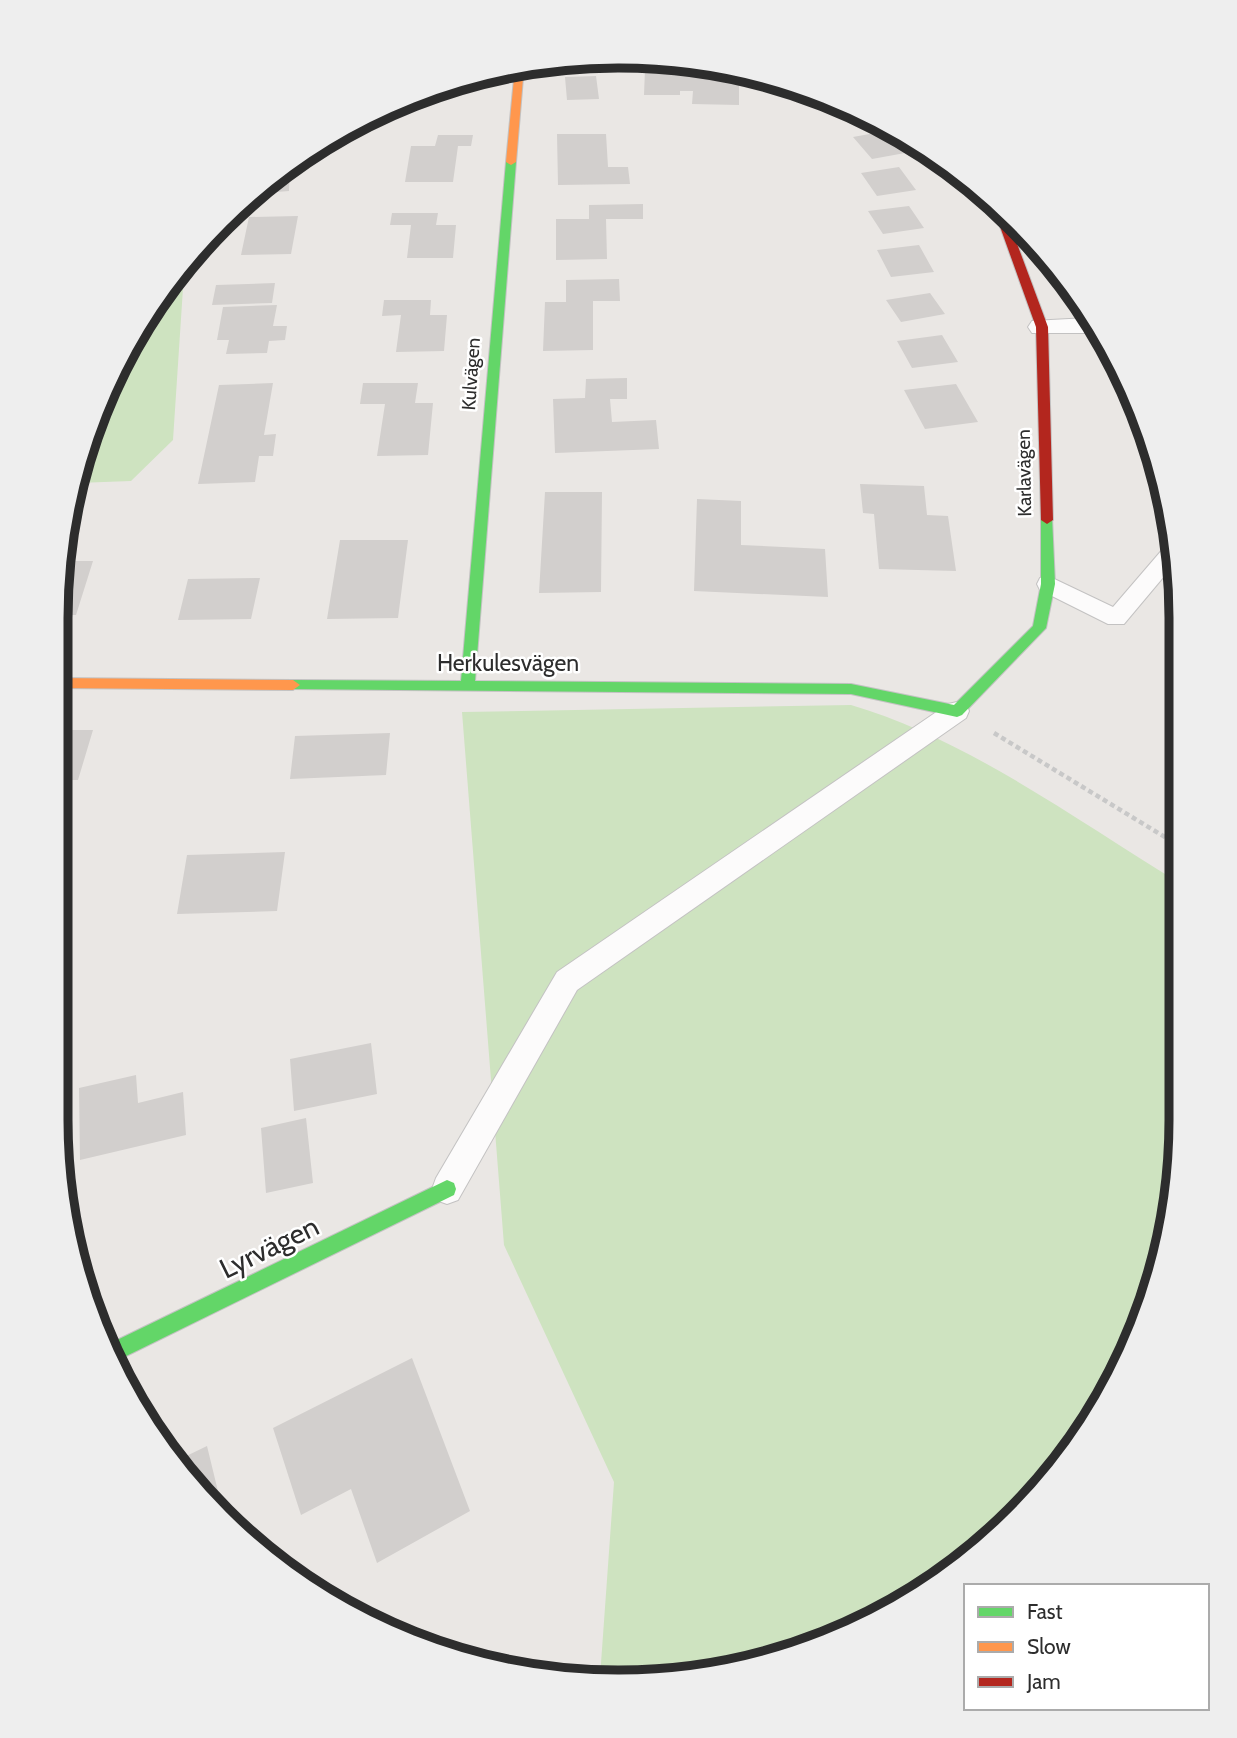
<svg xmlns="http://www.w3.org/2000/svg" width="1237" height="1738" viewBox="0 0 1237 1738" font-family="Cabin,sans-serif">
<rect width="100%" height="100%" fill="#eae7e4"/>
<path fill="#cee3c0" d="M184,273L173,440L131,481L77,483L132,337Z
M851,705C967,739 1075,819 1178,882L1180,1156L1162,1265L1123,1368L1065,1462L990,1542L867,1624L692,1677H600L614,1482L504,1245L462,712Z"/>
<path fill="#d2cfcd" d="M645,69L739,71V105L692,104L693,91H680V95H644Z
M596,76L599,99L567,100L565,77Z
M453,82L458,96L401,103L437,86Z
M847,106L867,114L878,121L859,123Z
M886,131L905,153L872,159L853,137Z
M557,134H606L608,167H628L630,184L558,185Z
M438,135H473L471,146H458L453,182H405L411,146H435Z
M290,165L289,191L249,194Z
M899,167L916,190L877,196L861,173Z
M643,204V219H606L607,259L556,260V219H589V205Z
M909,206L924,228L883,234L868,211Z
M392,213H438L436,225H456L453,258H407L411,225H390Z
M298,216L291,254L241,255L249,217Z
M919,245L934,272L891,277L877,250Z
M619,279L620,301H593V350L543,351L545,302H566V280Z
M275,283L272,303L212,305L216,285Z
M930,293L945,314L901,322L886,300Z
M384,300H431L430,315H447L444,351L396,352L401,315L382,316Z
M277,305L273,326H287L285,340L269,341L267,353L226,354L229,340H217L223,307Z
M942,335L958,362L912,368L897,341Z
M627,378V399H610L612,422L656,420L659,449L555,453L553,399L585,398L586,379Z
M273,383L264,435L276,434L273,456H259L255,482L198,484L219,385Z
M363,383H418L415,403H433L428,455L377,456L385,404H360Z
M956,384L978,422L925,429L904,390Z
M860,484L924,486L927,515L948,516L956,571L879,569L874,514L863,513Z
M545,492H602L601,592L539,593Z
M697,499L741,501V545L825,549L828,597L694,591Z
M340,540H408L398,618L327,619Z
M62,561H93L76,615H56Z
M260,578L251,619L178,620L188,579Z
M56,730H93L78,780H56Z
M390,733L386,775L290,779L295,736Z
M285,852L277,911L177,914L187,855Z
M371,1043L377,1094L294,1111L290,1059Z
M136,1075L138,1103L183,1092L186,1135L80,1160L79,1088Z
M306,1118L313,1183L266,1193L261,1128Z
M412,1358L470,1511L377,1563L351,1489L301,1515L273,1428Z
M207,1446L224,1516L176,1461Z"/>
<g fill="none" stroke-linecap="round" stroke-linejoin="round">
<g stroke="#c3c2c2" stroke-width="2">
<path id="lane" d="M1175,541L1176,562L1124,624H1108L1040,590L1037,584L1040,578L1048,576L1113,607L1168,543Z
M957,702L966,704L969,711L966,718L577,990L458,1200L447,1204L436,1200L432,1189L436,1178L557,972L948,704Z"/>
</g>
<g stroke="#c3c2c2" stroke-width="2">
<path id="street" d="M1088,318L1098,333H1032L1028,327L1032,321Z"/>
</g>
<g stroke="#c3c2c2" stroke-width="2">
<path id="fast" d="M511,159L516,162L475,681L851,684L954,705L1033,626L1041,584V520L1042,517H1052L1055,584L1046,628L962,715L957,717L851,694L288,689L286,685L293,680L461,681L506,162Z
M447,1180L454,1183L456,1189L454,1195L118,1360L111,1343Z"/>
</g>
<g stroke="#c3c2c2" stroke-width="2">
<path id="slow" d="M524,66L516,162L511,165L506,162L515,68Z
M56,678L293,680L300,685L293,690L56,688Z"/>
</g>
<g stroke="#c3c2c2" stroke-width="2">
<path id="jam" d="M995,205L1006,214L1048,327L1053,520L1047,524L1041,520L1036,327L993,207Z"/>
</g>
<path stroke="#c8c8c8" stroke-width="4.5" stroke-dasharray="5 3.5" stroke-linecap="butt" d="M994,733L1178,845"/>
<use href="#lane" fill="#fcfbfb" fill-rule="evenodd"/>
<use href="#street" fill="#fcfbfb" fill-rule="evenodd"/>
<use href="#fast" fill="#63d668" fill-rule="evenodd"/>
<use href="#slow" fill="#ff974d" fill-rule="evenodd"/>
<use href="#jam" fill="#b3261e" fill-rule="evenodd"/>
</g>
<g text-anchor="middle" dominant-baseline="central" stroke-width="5" stroke-linejoin="round" paint-order="stroke">
<g font-size="19" fill="#2d2d2d" stroke="#fff">
<text transform="translate(471 374) rotate(-86)">Kulvägen</text>
<text transform="translate(1024 473) rotate(-91)">Karlavägen</text>
</g>
<g font-size="23" fill="#2d2d2d" stroke="#fff">
<text x="508" y="663">Herkulesvägen</text>
</g>
<g font-size="28" fill="#2d2d2d" stroke="#fff">
<text transform="translate(269 1247) rotate(-26)">Lyrvägen</text>
</g>
</g>
<path d="M0 0H1237V1738H0ZM618 68H619A550 550 0 0 1 1169 618V1120A550 550 0 0 1 619 1670H618A550 550 0 0 1 68 1120V618A550 550 0 0 1 618 68Z" fill="#eee" fill-rule="evenodd"/>
<path fill="none" stroke="#2d2d2d" stroke-width="9" d="M618 68H619A550 550 0 0 1 1169 618V1120A550 550 0 0 1 619 1670H618A550 550 0 0 1 68 1120V618A550 550 0 0 1 618 68Z"/>
<rect x="964" y="1584" width="245" height="126" fill="#ffffff" stroke="#ababab" stroke-width="2"/>
<rect x="978" y="1607" width="35" height="10" fill="#63d668" stroke="#ababab" stroke-width="2"/>
<text x="1027" y="1619" font-size="21" fill="#2d2d2d">Fast</text>
<rect x="978" y="1642" width="35" height="10" fill="#ff974d" stroke="#ababab" stroke-width="2"/>
<text x="1027" y="1654" font-size="21" fill="#2d2d2d">Slow</text>
<rect x="978" y="1677" width="35" height="10" fill="#b3261e" stroke="#ababab" stroke-width="2"/>
<text x="1027" y="1689" font-size="21" fill="#2d2d2d">Jam</text>
</svg>
